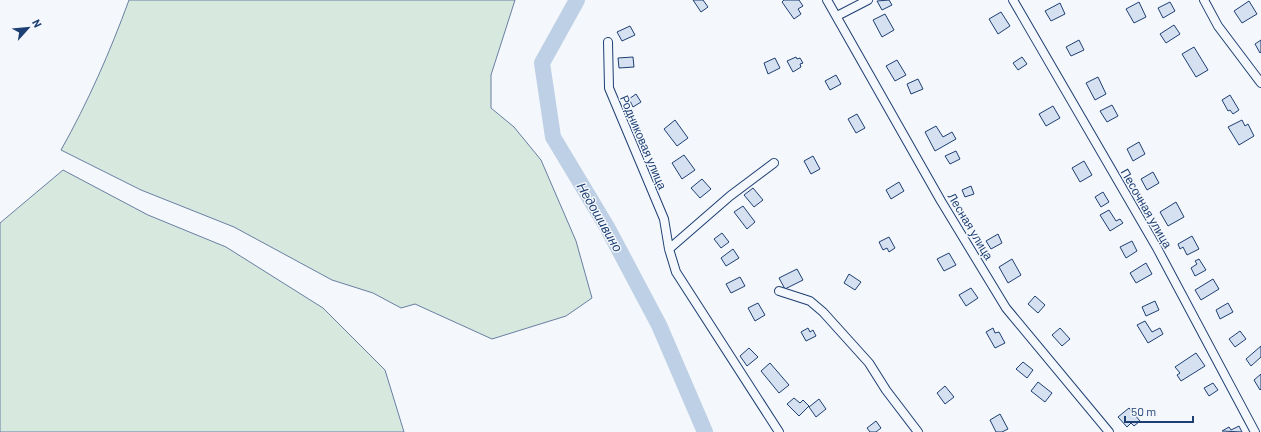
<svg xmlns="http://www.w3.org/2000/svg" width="1261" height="432" viewBox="0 0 1261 432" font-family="Barlow,sans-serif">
<rect width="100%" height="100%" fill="#f4f7fb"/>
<path fill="#d7e8df" stroke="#687fa3" d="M129,0H515L491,75V108L514,127L541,160L576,241L592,298L566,316L492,339L415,304L401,308L373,293L332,280L234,227L141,190L61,150C88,102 110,52 129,0Z
M63,170L148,215L226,247L323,308L385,370L404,432H0V223Z"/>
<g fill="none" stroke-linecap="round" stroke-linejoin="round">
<path stroke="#bed0e5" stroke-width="16" d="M577,0L542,63L553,137L607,227L659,325L705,432"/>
</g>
<path fill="#d5e0f0" stroke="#1d3f73" d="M693,0H703L708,7L701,12Z
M784,0H799L803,6L798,9L801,14L794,19L782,2Z
M889,0L892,5L882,10L877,1Z
M1249,1L1257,14L1242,23L1234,11Z
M1139,2L1146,17L1134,23L1126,9Z
M1170,2L1175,11L1163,18L1158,8Z
M1060,3L1065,14L1051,21L1045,11Z
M1001,12L1010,26L998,34L989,19Z
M885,14L894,30L882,37L873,20Z
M1174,25L1180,34L1166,43L1160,34Z
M630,26L635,35L622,41L617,32Z
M1079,40L1084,50L1071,56L1066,47Z
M1261,40V52L1260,53L1255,44Z
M1194,47L1208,70L1196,77L1182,54Z
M633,57L634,67L619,68L618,58Z
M796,57L797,59L800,58L803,63L800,64L801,67L793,72L787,61Z
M1022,57L1027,64L1018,70L1013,63Z
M775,58L780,68L768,74L764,63Z
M897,60L906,75L895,81L886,66Z
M836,75L841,84L830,90L825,81Z
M1098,77L1106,94L1095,100L1086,83Z
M918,79L923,89L911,94L907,84Z
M636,94L641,102L633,107L629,99Z
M1230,95L1239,110L1233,114L1230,110L1228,111L1222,100Z
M1112,105L1118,116L1107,122L1100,111Z
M1053,106L1060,118L1046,126L1039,114Z
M857,114L865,128L856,133L848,119Z
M675,120L688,138L677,146L664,129Z
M1242,120L1245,126L1248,124L1254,136L1239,145L1228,127Z
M936,126L943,137L952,132L956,139L935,151L925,132Z
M1139,142L1145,154L1133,161L1127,149Z
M956,151L960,159L950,164L945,156Z
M684,155L695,170L682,179L672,163Z
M813,156L820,169L811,174L804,161Z
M1084,161L1092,175L1080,182L1072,168Z
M1153,172L1159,183L1147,190L1141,179Z
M702,179L711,189L700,198L691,188Z
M899,182L904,191L891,199L886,190Z
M971,186L974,194L965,197L962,190Z
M753,188L763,200L754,207L744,195Z
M1103,192L1109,202L1101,207L1095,197Z
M1176,202L1184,217L1168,226L1160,212Z
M743,206L755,222L747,229L734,212Z
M1109,210L1116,221L1120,219L1123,223L1110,231L1100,215Z
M722,233L729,242L721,248L714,239Z
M998,234L1002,243L991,249L986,241Z
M1192,236L1199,249L1187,255L1183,247L1180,249L1178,244Z
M889,237L895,248L889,252L887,248L883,250L879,242Z
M1132,241L1137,251L1126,258L1120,247Z
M733,249L739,258L726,266L721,258Z
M949,253L956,265L944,271L937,259Z
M1012,259L1021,275L1008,283L999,267Z
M1199,259L1206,270L1195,276L1191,268L1197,264L1195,261Z
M1146,263L1152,274L1136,283L1130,273Z
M797,269L803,280L785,289L779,278Z
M849,274L861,282L855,290L844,283Z
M740,277L745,286L731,293L726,284Z
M1213,279L1219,289L1201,300L1195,290Z
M971,288L978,298L966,306L959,295Z
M1035,296L1045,305L1038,313L1028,304Z
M1155,301L1159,310L1146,316L1142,307Z
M758,303L765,315L755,321L748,308Z
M1228,303L1233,312L1220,319L1216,310Z
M1145,321L1152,332L1160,328L1163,334L1148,343L1137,325Z
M808,328L810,332L813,330L816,336L806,341L801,332Z
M993,328L995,333L999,332L1005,343L995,348L986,332Z
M1060,328L1070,339L1062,346L1052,335Z
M1240,331L1246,339L1235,347L1229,339Z
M1261,346V357L1251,366L1246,359Z
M749,348L758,357L747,366L740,356Z
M1196,353L1205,366L1181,381L1177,375L1180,373L1175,367Z
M1023,362L1033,370L1027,378L1016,369Z
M770,363L789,385L779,393L761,371Z
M1261,374V389L1260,390L1254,380Z
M1038,382L1052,393L1045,402L1031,391Z
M1213,383L1218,390L1209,396L1204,388Z
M945,386L954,397L945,404L937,393Z
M794,398L800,403L803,400L809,406L799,416L787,404Z
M819,399L826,409L816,417L809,407Z
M1129,408L1140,421L1134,426L1131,423L1127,427L1118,417Z
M1000,414L1008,429L1002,432H996L990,420Z
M876,421L881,428L876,432H870L867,428Z
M1239,426L1242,432L1222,431L1229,427L1231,430Z"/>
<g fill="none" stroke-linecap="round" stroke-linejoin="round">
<g stroke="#1d3f73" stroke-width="10">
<path id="street" d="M827,0L941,201L1006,308L1109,432
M1013,0L1157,248L1255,432
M1204,0L1218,26L1261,83
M837,16L868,0
M608,42L609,88L664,219L669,249L676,272L779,432
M669,249L730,196L774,163
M779,291L810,301L823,312L869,363L886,390L918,432"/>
</g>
<use href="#street" stroke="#f4f7fb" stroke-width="8"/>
</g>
<g text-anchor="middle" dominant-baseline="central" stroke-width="3" stroke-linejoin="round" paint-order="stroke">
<g font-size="12" fill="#1d3f73" stroke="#f4f7fb">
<text transform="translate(644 142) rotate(67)">Родниковая улица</text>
<text transform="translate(1147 208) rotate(60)">Песочная улица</text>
<text transform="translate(971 226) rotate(59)">Лесная улица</text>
</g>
<g font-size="13" font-style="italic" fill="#1d3f73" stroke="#f4f7fb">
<text transform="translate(600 217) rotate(60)">Недошивино</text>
</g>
</g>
<g transform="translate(28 28) rotate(63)" stroke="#f4f7fb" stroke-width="3" paint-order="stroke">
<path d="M0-3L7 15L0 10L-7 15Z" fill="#1d3f73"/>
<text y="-6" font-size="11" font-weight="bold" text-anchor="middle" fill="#1d3f73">N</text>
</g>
<path d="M1125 416v6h68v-6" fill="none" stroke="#1d3f73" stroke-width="2"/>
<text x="1131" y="416" font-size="12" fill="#1d3f73" stroke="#f4f7fb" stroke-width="3" paint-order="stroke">50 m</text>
</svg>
